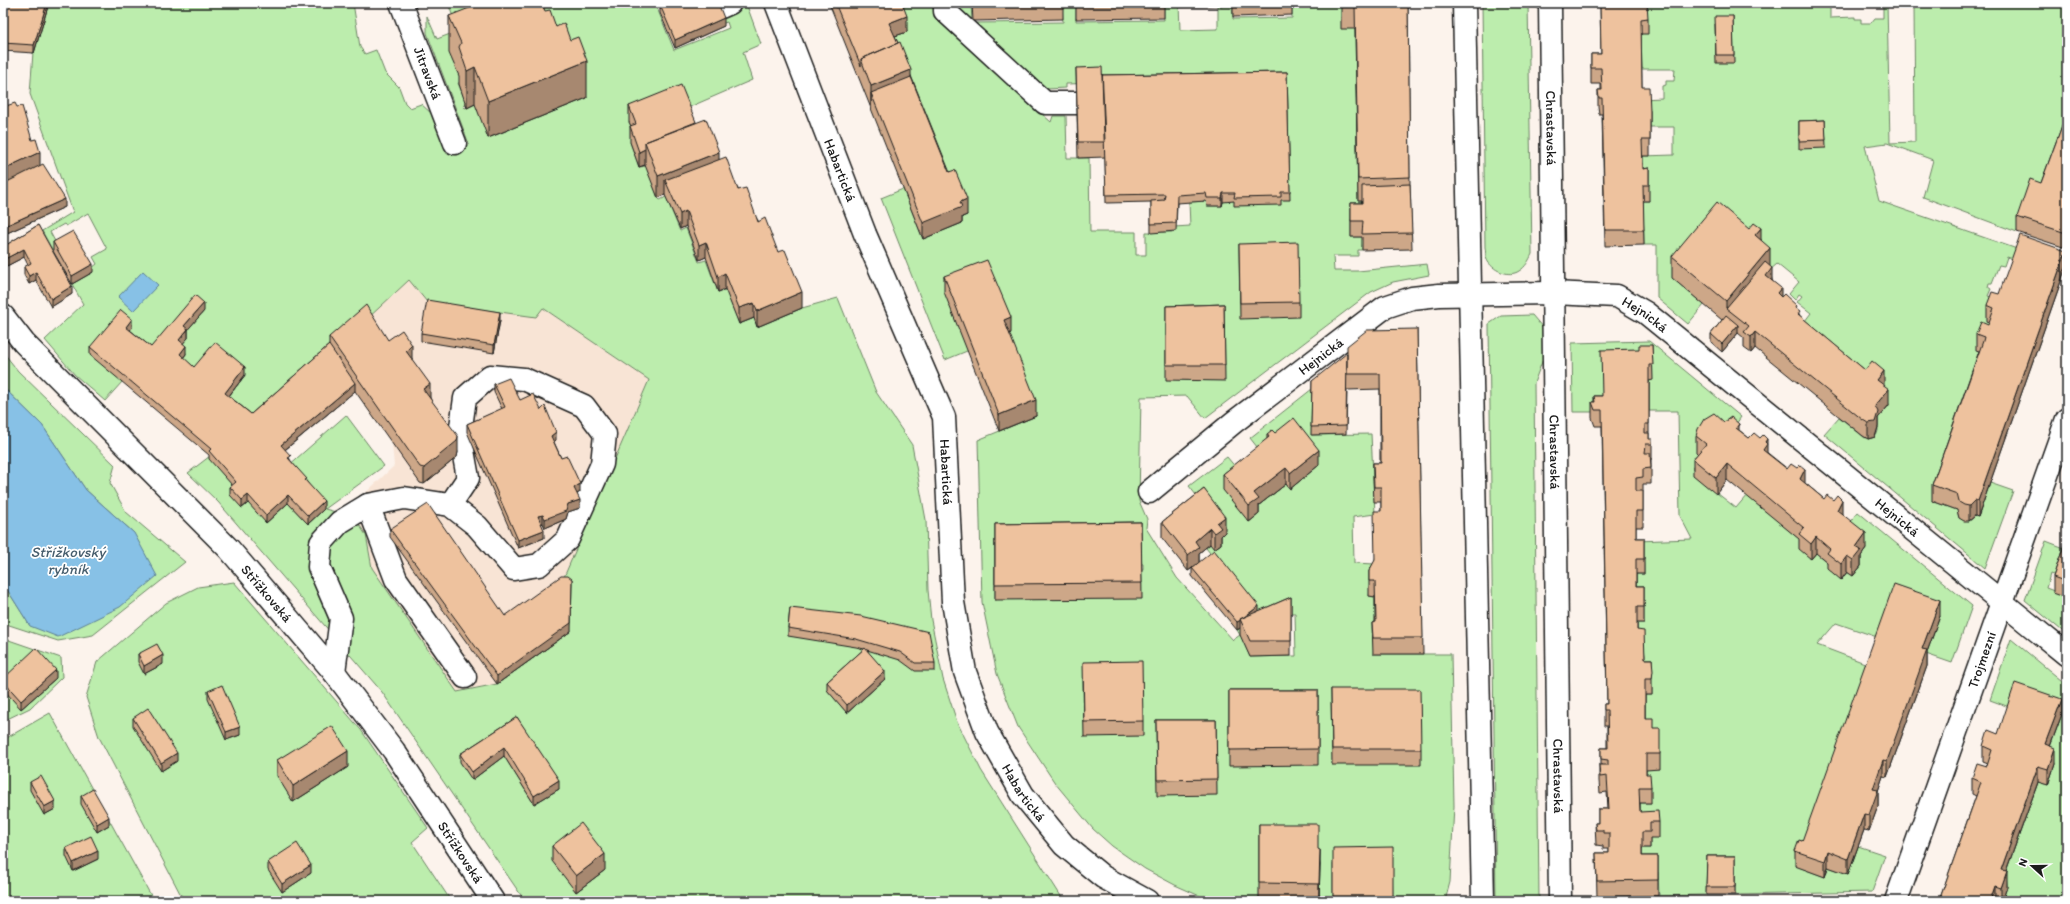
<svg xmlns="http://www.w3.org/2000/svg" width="2070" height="904" viewBox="0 0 2070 904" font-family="Itim,sans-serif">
<rect width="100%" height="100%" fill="#fcf3ec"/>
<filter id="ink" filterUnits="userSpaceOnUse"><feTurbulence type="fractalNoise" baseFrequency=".025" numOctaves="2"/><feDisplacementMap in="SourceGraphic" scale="8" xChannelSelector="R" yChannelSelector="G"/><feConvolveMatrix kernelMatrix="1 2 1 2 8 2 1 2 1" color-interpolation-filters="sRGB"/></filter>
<g filter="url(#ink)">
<path fill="#f8e4d5" d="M409,279L543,308L649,380L561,584L572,587L567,634L497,684L457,692L372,568L366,535L343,514L394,466L392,444L329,353Z"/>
<path fill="#bcedad" stroke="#6c8464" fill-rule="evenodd" d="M48,3H353L360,47L365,54L376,50L385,73L399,87L405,103L410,108L421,104L431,113L447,154L469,144L427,33V16L437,39L458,31L448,3H469L483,40L461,82L458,83L467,105L463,106L465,108L475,104L495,3H655L674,50L729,28L727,22L724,23L716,3H746L761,44L743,52L752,80L685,109L629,122L636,139L630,142L639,167L647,166L658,198L660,200L666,197L680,231L686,228L699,262L706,260L718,292L726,290L739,324L754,318L757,326L802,308L838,298L876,392L912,445L926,520L928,590L931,620L943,679L957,722L981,770L1064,901H525L382,692L218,502L188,473L210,456L236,490L242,508L248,503H288L308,524L288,466L346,415L384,466L325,509L354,517L366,535L372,568L457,692L497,684L571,631L561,584L649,380L543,308L536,317L427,302L409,280L366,320L251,421L225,401L245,375H194L151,355L126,335L121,318L122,382L105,401L75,375L45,340L83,304L72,284L97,264L93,257L107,249L88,213L66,226L64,224L50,232L58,247L53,251L42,231L73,212L30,94L33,52ZM885,679L847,713L827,690ZM517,725L534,804L504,756Z
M896,3H933L934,17L1051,122L1053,116H1066L1067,158H1089L1090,232H1136V255H1146V232H1174V227L1190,226L1189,202L1206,201L1208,206H1222V201L1290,199L1102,83L1066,84V88L1046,89C1027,72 963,23 957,3H971L972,23L1063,22L1062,3H1076V21L1164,20V3H1179L1180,30L1218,29V6L1232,5L1233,19L1292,18V3H1341L1355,29L1358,201H1362V218L1351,219V237H1363L1362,250H1358V256H1333L1334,271H1358L1427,264L1429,275L1393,282L1371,292L1205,418L1187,396L1141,397L1139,501L1147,519L1146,528L1177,578L1233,640L1240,635L1237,630L1259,614L1206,548L1225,532L1189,486L1227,457L1242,475L1254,509L1286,484L1290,489L1250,438L1312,389V435L1371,434L1375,514L1353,517L1354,563L1375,564L1369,596L1375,597L1376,638L1373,654H1451L1454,806L1450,882L1445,901H1393L1392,863L1333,864V901H1211L1175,885L1145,869L1112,846L1093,829L1055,783L1018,727L997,674L982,602L978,440L1036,416L1004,336L1011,333L945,360L881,198L903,189L923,239L889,38ZM995,540L1143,564V570L995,600ZM1289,613H1295L1296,656L1250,657L1240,634Z
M1482,3H1528L1532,254C1529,260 1526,267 1519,271C1509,278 1492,270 1487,260C1485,256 1486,251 1485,247Z
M1640,3H1830V18L1855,17V19H1861V23H1871L1875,18H1883V3H1887L1890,143L1915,142L1914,3H2067V125L2050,175L2030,195L2017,232L1923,197L1933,160L1887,143L1865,146L1879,201L2020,250L2016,260L2007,257L2004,266L1999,265L1992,283H1989L1988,287L1991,289L1988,296L2003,301L1994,323L1977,350L1984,353L1932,501L1957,510L1959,518L1969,521L1975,516L1978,517L1990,483L2013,491L1985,568L1824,434L1839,417L1865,438L1875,437C1879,432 1879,427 1875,422L1889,405L1798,330L1811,313L1797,302L1802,296L1799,294L1795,300L1789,294L1799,282L1777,264L1770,270L1672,278L1704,305L1688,324L1657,298V245H1644L1643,201H1649L1643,184L1642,156L1674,155V127H1650L1642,99L1662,98V86L1666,85V81H1674L1675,69H1642Z
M1532,315L1543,328V359L1534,383L1539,901H1496L1489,324L1501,316Z
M1649,341L1741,417L1736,424L1694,457L1698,461L1692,468L1696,472L1694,475L1736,508L1747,495L1804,543L1810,559L1816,553L1830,565L1841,579L1847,572L1853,576L1861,566L1843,530L1858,512L1972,606L1952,663L1926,654L1939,616L1880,638L1836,623L1817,645L1870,665L1796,866L1825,877L1828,867L1848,874L1858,846L1885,855L1872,892L1735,895V865H1707L1706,895L1659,896L1658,872H1642V848H1650V838L1640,827V803H1651L1646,790L1645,695H1652C1653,676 1645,665 1644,646H1637V623H1644V602H1637L1636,574H1644C1644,559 1644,554 1636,541L1692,539L1680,516L1678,411H1649V381L1652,361L1602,412H1573L1572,343Z
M3,352L18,371L115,465L110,483L126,512L185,562L93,635L58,641L3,623V583L30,626L134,533L86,490L42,425L3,387Z
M2046,541L2067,549L2058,577L2050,574L2046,588L2067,596V635L2025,600Z
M234,582L361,730L428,828L412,842L451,901H184L99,737L86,697L97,662L166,603L198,587Z
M3,638L61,658L62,677L30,708L3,721Z
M2011,639L2067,685V901H2002L2004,877L2038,782L2048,785L2049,750L2062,714L2012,708L1990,700Z
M50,713L154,901H3V740Z"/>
<path fill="#87c1e6" stroke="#5c7f95" d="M143,271L158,285L133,311L118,297Z
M3,387L42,425L86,490L134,533L157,576L120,607L58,637L30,626L3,583Z"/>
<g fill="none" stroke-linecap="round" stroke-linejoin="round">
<g stroke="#1c1c1c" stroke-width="25">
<g id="minor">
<path id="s1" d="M401,3L455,143"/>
<path id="s2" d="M776,3L865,234L944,417L953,602L965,672L987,732L1023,795L1064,845L1103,877L1147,901"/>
<path d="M945,3V11L1045,103H1100"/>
<path d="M1464,3L1483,901"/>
<path id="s3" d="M1550,3L1560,901"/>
<path d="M721,7L730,3"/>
<path id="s4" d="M3,316L24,343L229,549L334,672L394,751L493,901"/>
<path id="s5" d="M1149,492L1234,422L1385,307L1412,298L1439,295L1553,293L1617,296L1646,313L2067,655"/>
<path d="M368,505L396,579L465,677"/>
<path d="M334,672L341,618L319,567L321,543L340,522L368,505L404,498L450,505L477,526L514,569L539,565L568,539L602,464L605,434L584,406L524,379L490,376L465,398L460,434L468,478L450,505"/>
<path id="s6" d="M1896,901L2067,419"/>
</g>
</g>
<use href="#minor" stroke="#fff" stroke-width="22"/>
</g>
<path fill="#cda788" stroke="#1c1c1c" d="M3,3H49L34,53L3,51Z
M829,3H902L907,32L895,36L967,215L962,217V223L923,239Z
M972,3H1063V19L973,21Z
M1076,3H1164V18L1076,19Z
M1179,3H1292V15L1233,17V5L1179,7Z
M1341,3H1408L1410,184L1412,249L1362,250V237H1351V203H1362V201H1358L1355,29H1341Z
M1600,3L1648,18V34H1641L1642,87L1650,111V156H1643V169L1649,168V201H1643L1644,245L1605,246L1602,114H1599L1598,106V90H1601V84H1591V54H1601Z
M1895,3H1914V7L1895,6Z
M660,5L724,26L675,48L660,13Z
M545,11L556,27L587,98L488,138L475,104L467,108L459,84V76L449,53V16Z
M1733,16L1734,63H1716L1715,24Z
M1076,68L1102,75L1287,72L1290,200H1281V205L1234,206V201L1223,202L1222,206H1207L1206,201L1177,203L1176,231L1151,233V202L1106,203L1105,157L1078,158Z
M629,106L696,122L719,159L778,252L802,308L757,327L754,318L739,324L725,289L718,292L706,257L699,260L686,226L680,229L665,195L658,198L645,165L639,167L630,142V126H631L629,122Z
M3,107L40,166L65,207L7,233L3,222Z
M2067,112L2066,248L2017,232V217L2041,183Z
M1825,120L1826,148L1799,149V121Z
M38,225L72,294L51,307L36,280L29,284L24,275V267L28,265L24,257L3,268V247Z
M1761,239L1770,267L1772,280L1781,297L1797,309L1800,316L1884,386L1889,405L1878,418V427L1875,437L1868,439L1863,436L1755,348L1751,353L1744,348V338L1738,333L1722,352L1711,342V334L1722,320L1672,278V256Z
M53,242L93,272L72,284L53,251Z
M1239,244L1299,302V317L1240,319Z
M2066,267L1978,517L1975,516L1969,521H1964L1959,518L1957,510L1932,501V485L1979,351L1976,350V334L1988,325L1989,322L1987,321V305L1999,294Z
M944,276L1011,333L1009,334L1036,416L999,431L944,292Z
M1224,304L1225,381L1166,380V306Z
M204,311L188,329V338L183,343L186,354L183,358L194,367L245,375L229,396L251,414L329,345V337L388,340L412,360L430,398L458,452L457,457L424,484L420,483L355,391L285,450L291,461L307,482L324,509L308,524L288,503L266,523L248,503L242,508L230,495V487L232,485L209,459V455L90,355V347L132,328L130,330L151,347Z
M500,320L494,353L421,341V333Z
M1417,329L1423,654H1373L1372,623L1375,622V597L1369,596V571L1375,561L1381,511V502H1374L1373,479V463H1380V389L1347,390L1346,434L1311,435L1312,381Z
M1652,345L1653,380L1649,381V439L1652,444V459H1651V484H1643V527H1636V538H1644V574H1636V586H1644V623H1637V630L1645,659H1652V695H1645V718L1653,728L1660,754V769L1646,770V774L1651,787V803H1640V812L1659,822V838H1650V848H1642V856H1658V896L1597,897L1596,853H1609V849H1603V846L1596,845L1595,823H1598V809H1608L1607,792L1600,793L1599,781V765H1601V748H1607V726H1604V704H1607L1602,426H1595L1592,418V402H1594V396H1602L1639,349Z
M494,384L520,400L556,440L554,442L561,458L580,492L577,494L580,508L568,512L566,519L545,528L543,523L541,524L544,538L518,548L467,432V424L502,409L494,392Z
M1724,422L1739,430L1805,483L1842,514L1866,549L1861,556V566L1853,576L1847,572L1841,580L1827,568V562L1816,553L1811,559L1799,549V539L1727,480L1716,494L1693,475V459L1698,454L1696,452V436Z
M1275,433L1319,465L1290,489L1286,484L1259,505V514L1249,522L1223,490V474L1267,440V434Z
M1204,489L1225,532L1221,536V544L1214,549L1210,544L1199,553V562L1259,611L1291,597V656L1250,657L1240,635V628L1237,630L1192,576V568L1197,565L1188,571L1162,538V522Z
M1141,522L1142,599L995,600V524Z
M390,529L505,616L571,631L497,684L390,537Z
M2067,537V598L2053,593V577Z
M790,608L935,663V671H915L900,660L867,650L885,679L847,713L827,690V682L864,649L856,647L788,636V628Z
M1940,616L1927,652V666L1887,777L1883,776L1878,791V806L1869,831L1864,830L1848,874L1828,867L1825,877L1795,866V851L1802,841Z
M138,654L163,664L144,674L138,662Z
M56,678L21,709L3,689V679Z
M1083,678L1143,721V736L1084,737Z
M1331,689L1421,749V765H1332Z
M1229,690H1318V765L1229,766Z
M208,691L240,735L226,740L208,699Z
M2062,714L2050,746L2055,764L2048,785L2038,782L2006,871L2007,887L2002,901H1939L1976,796L1972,794V778L1987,766L1988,764L1983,762V746L1998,734Z
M517,717L559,789L534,804L504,756L472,780L460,762V754Z
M133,718L177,761L161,771L133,726Z
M1156,720H1216L1217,795L1157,796Z
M277,760L348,767L293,802L277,776Z
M30,782L55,809L44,815L30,790Z
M81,796L109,825L97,832L81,804Z
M1259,824L1318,849L1320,865L1319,900L1259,899Z
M552,846L605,870L576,892L552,861Z
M66,848L98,859L73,871L66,856Z
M1707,856H1735V895H1706Z
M268,862L311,873L282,892L268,870Z"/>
<path fill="#a7886f" stroke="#1c1c1c" d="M47,3H49L34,53V45Z
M907,16V32L889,38V23Z
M724,18V26L675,48V40Z
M587,61V98L488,138V101Z
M475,67V104L467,108V71Z
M911,70V93H871V109V86Z
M645,149V165L639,167V152Z
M40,152V168L3,185V169Z
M719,152V175L665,180V195L658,198V176Z
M1223,193V202L1222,206V198Z
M65,199V207L7,233V225Z
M967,199V215L962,217V223L923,239V223L960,202Z
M686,211V226L680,229V214Z
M1761,228V251L1755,235Z
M2067,229V245L2066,248V233Z
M706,242V257L699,260V245Z
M1770,248V270L1772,268V284L1726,308V301Z
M24,249V257L3,268V260Z
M2066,251V267L1978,517V501Z
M93,264V272L72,284V276Z
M36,272V280L29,284V276Z
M725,273V289L718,292V277Z
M72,286V294L51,307V299Z
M1781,288V304L1777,293Z
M802,292V308L757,327V311Z
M204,303V311L184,334V326Z
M754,303V318L739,324V308Z
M500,312V320L494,353V345Z
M1011,317V333L1004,336V320Z
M132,319V328L126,335V327Z
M1738,325V333L1722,352V344Z
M188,329V338L179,348V340Z
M1755,332V348L1751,353V337Z
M412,345V361L406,351Z
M186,346V354L180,362V354Z
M245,367V375L225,401V393Z
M1884,371V387L1877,380Z
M355,383V391L281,453V445Z
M430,384V400L423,389Z
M1889,389V405L1878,418V427L1875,437L1868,439V423L1875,406Z
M1036,400V416L999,431V415Z
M1739,424V439L1736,428Z
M556,432V440L551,444V436Z
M458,436V452L457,457L424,484V468Z
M1767,439V460L1763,450L1765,442Z
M1319,450V465L1290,489V473Z
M1727,464V480L1716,494V478Z
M1286,468V484L1259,505V514L1249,522V506L1254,493Z
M1805,469V485L1800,479Z
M580,484V492L574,496V488Z
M248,495V503L242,508V500Z
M288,495V503L266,523V515Z
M580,500V508L568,512L566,519L545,528V519L568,504Z
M1842,500V515L1837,510Z
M1975,500V516L1969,521V506Z
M324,501V509L308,524V516Z
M543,515V523L538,524V516Z
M1225,517V532L1221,536V544L1214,549V533L1217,523Z
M1210,528V544L1199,553V563L1188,571V555L1195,541Z
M544,530V538L518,548V540Z
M1866,533V549L1861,556V566L1853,576V560L1856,547Z
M1816,537V553L1811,559V544Z
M1847,556V572L1841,580V564Z
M572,579L571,631L497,684V676Z
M1940,600V616L1927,652V666L1887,777V761L1922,649Z
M1259,606V614L1241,620Z
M1240,620V628L1237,630V622Z
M163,655V664L144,674V666Z
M56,670V678L21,709V701Z
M885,671V679L847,713V705Z
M2062,699V714L2045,760V744Z
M240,727V735L226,740V732Z
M504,747V756L472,780V772Z
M2055,748V764L2048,785V769Z
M348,751V767L293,802V786Z
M177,753V761L161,771V763Z
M1883,760V776L1878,791V806L1869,831V815L1873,789Z
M2038,766V782L2001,885V870Z
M559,780V789L534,804V796Z
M55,801V809L44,815V807Z
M1864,814V830L1848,874V859Z
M109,817V825L97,832V824Z
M1320,850V865L1319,900V884Z
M98,851V859L73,871V863Z
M1828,851V867L1825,877V861Z
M605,854V870L576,892V876Z
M311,865V873L282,892V884Z
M2007,871V887L2002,901H2001V888Z
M1995,886V901H1990Z"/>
<path fill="#eec29e" stroke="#1c1c1c" d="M3,3H47L34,45L3,43Z
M482,3H542L545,11L550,10L556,27L564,23L570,40L578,37L587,61L488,101L475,67L467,71L459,47L461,43L449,16Z
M665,3H718L724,18L675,40L660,5Z
M835,3H902L907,16L889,23L898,43L861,59V66Z
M973,3H1063L973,5Z
M1341,3H1408L1410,177L1358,179L1355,6H1341Z
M1600,3H1647L1648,18L1641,19L1642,87H1649L1650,111V140H1642L1643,169L1649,168V185H1643L1644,230H1605L1602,98H1599L1598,90H1602L1601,68H1591V54H1601Z
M1715,16H1733L1734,55H1716Z
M900,42L911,70L871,86L861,59Z
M1102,67L1105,142H1078L1076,68Z
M1287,72L1290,192H1281V197L1234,198L1235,193H1223L1222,198H1207L1206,193L1177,195L1176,223L1151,224V201L1164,200L1165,194L1106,195L1102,75Z
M911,77L949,172L955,170L967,199L960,202L962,207L923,223L871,93Z
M681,85L696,122L645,142V149L639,152L630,126L636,124L629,106Z
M15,103L17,107L22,106L32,140L36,139L40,152L12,165L13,166L3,169V107Z
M2067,112V229L2066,233L2017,217L2030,179L2041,183Z
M706,119L719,152L658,176L645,142Z
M1825,120L1826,140L1799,141V121Z
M726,157L738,190L746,188L758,222L765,218L778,252L785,250L802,292L757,311L754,303L739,308L725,273L718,277L706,242L699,245L686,211L680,214L665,180Z
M43,164L65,199L7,225L3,214V184Z
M1410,184L1412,233L1362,234L1363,221H1351V203H1362V186Z
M1717,202L1749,229L1754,223L1761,228L1755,235L1770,248L1726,301L1672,256Z
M38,225L72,286L51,299L36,272L29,276L24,267L31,263L24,249L3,260V247Z
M73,231L93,264L72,276L53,242Z
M2020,235L2066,251L1978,501L1975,500L1969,506L1964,505L1959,502L1957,494L1932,485L1983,341L1984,337L1976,334L1981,322L1988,325L1994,308L1987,305L1992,292L1999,294Z
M1298,242L1299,302L1240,303L1239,244Z
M987,260L1011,317L1004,320L1036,400L999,415L944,276Z
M1765,262L1772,268L1766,276L1781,288L1777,293L1781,297L1784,294L1797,306L1796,308L1800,311L1798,314L1865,370L1872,361L1884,371L1877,380L1889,389L1875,406L1878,412L1875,422L1868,423L1863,420L1755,332L1751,337L1744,332L1749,326L1726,308Z
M195,295L204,303L184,326L188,329L179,340L186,346L180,354L194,367L215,342L245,367L225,393L251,414L329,345L355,383L281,445L291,456L288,458L307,479L305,480L324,501L308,516L288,495L266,515L248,495L242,500L230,487L236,482L209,451L211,449L90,347L121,310L132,319L126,327L151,347Z
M427,300L500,312L494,345L421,333Z
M1224,304L1225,365H1166V306Z
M366,305L388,340L402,330L412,345L406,351L430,384L423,389L458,436L457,441L424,468L420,467L329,337Z
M1726,315L1738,325L1722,344L1711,334Z
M1417,329L1423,638H1373L1372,623L1376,622L1375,581H1369V571L1375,560L1374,511H1381V487H1374L1373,463H1381L1380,374H1347V346L1367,330Z
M1639,345H1652L1653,365H1649V424H1645V433H1649V439H1652V444H1646L1645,453H1650L1651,468L1643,469V477L1636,478V491H1643V511H1636V538H1644V559H1636V586H1644V607H1637V630L1644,631L1645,659H1652L1653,671L1652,679H1645V718H1653V728H1660V754H1646V774H1650L1651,787H1639L1640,812L1658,811L1659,822H1650V832H1642V856H1658V880L1597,881L1596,853H1609V833H1603V830H1596L1595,823H1598V809H1609L1607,776L1600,777L1599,765H1608V760L1601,759V748H1608L1607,710H1604V704H1607V700L1602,410H1595L1592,402H1595L1594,396H1602L1601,350L1639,349Z
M1347,353L1346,426L1311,427L1312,381Z
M509,378L520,400L533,394L541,410L545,406L556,432L551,436L561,458L567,456L580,484L574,488L580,500L568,504L566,511L545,519L543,515L538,516L544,530L518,540L467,424L505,407L494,384Z
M1714,413L1724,422L1731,417L1739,424L1736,428L1749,438L1754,433L1760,438L1763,435L1767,439L1765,442L1767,444L1763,450L1787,469L1791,464L1797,468L1800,465L1805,469L1800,479L1824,499L1827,495L1833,500L1837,495L1842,500L1837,510L1866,533L1856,547L1861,550L1853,560L1847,556L1841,564L1827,553L1830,549L1816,537L1811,544L1799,534L1804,528L1727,464L1716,478L1693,459L1706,444L1696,436L1698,429L1704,419Z
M1294,418L1319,450L1290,473L1286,468L1254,493L1259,499L1249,506L1223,474L1269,437L1267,434L1272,430L1275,433Z
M1204,489L1225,517L1217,523L1221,528L1214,533L1210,528L1195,541L1199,547L1188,555L1162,522Z
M428,504L505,616L561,576H568L572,579L571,623L497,676L390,529Z
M1141,522L1142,583L995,584V524Z
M2067,537V582L2053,577Z
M1214,550L1259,606L1244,617L1240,619L1241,620L1237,622L1192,568Z
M1894,584L1940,600L1922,649L1927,650L1887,761L1883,760L1873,789L1878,790L1869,815L1864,814L1848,859L1828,851L1825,861L1795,851L1799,840L1802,841Z
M1291,597V641H1250L1240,619Z
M790,608L861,616L929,632L935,663H915L900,652L856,639L788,628Z
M157,644L163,655L144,666L138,654Z
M36,648L56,670L21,701L3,681V679Z
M865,648L885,671L847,705L827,682Z
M1142,661L1143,721L1084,722L1083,662Z
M2015,683L2062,699L2045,744L2055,748L2048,769L2038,766L2001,870L2007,871L2001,888L1995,886L1990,901H1939L1981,782L1972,778L1977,763L1987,766L1992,750L1983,746L1988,730L1998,734Z
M222,685L240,727L226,732L208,691Z
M1331,689H1420L1421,749H1332Z
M1229,690H1318V749L1229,750Z
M148,708L177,753L161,763L133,718Z
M517,717L559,780L534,796L504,747L472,772L460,754Z
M1156,720H1216L1217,779L1157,780Z
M332,726L348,751L293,786L277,760Z
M41,776L55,801L44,807L30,782Z
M93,789L109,817L97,824L81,796Z
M581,823L605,854L576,876L552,846Z
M1259,824H1318V849L1320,850L1319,884L1259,883Z
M91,836L98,851L73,863L66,848Z
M297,843L311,865L282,884L268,862Z
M1393,847V901H1333V848Z
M1707,856H1735V887H1706Z"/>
</g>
<g text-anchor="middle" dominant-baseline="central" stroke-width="3.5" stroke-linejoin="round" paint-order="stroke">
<g font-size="14" fill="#1c1c1c" stroke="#fff">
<text stroke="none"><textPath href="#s1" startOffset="75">Jitravská</textPath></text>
<text stroke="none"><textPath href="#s3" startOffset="125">Chrastavská</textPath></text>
<text stroke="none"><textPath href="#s2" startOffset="179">Habartická</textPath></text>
<text stroke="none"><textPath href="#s5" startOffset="567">Hejnická</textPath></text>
<text stroke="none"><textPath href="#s5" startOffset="219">Hejnická</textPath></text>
<text stroke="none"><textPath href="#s3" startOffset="449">Chrastavská</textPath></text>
<text stroke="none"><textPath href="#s2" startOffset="502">Habartická</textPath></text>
<text stroke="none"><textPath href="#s5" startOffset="891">Hejnická</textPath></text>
<text stroke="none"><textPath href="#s4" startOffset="383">Střížkovská</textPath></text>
<text stroke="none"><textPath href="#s6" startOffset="256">Trojmezní</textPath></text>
<text stroke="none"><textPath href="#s3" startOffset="773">Chrastavská</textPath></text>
<text stroke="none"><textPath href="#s2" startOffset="838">Habartická</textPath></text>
<text stroke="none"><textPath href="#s4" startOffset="707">Střížkovská</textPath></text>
</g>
<g font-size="15" font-style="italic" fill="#475e6d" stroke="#fff">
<text x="68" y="552">Střížkovský<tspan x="68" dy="17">rybník</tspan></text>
</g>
</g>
<rect width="2070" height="904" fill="none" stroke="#fff" stroke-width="16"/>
<rect x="8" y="8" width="2054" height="888" fill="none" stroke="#1c1c1c" stroke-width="1.5" filter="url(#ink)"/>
<g transform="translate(2032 866) rotate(291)" stroke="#ffffff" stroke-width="3" paint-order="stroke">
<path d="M0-3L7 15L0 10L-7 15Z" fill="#1c1c1c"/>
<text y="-6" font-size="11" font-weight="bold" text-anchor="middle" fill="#1c1c1c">N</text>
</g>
</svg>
